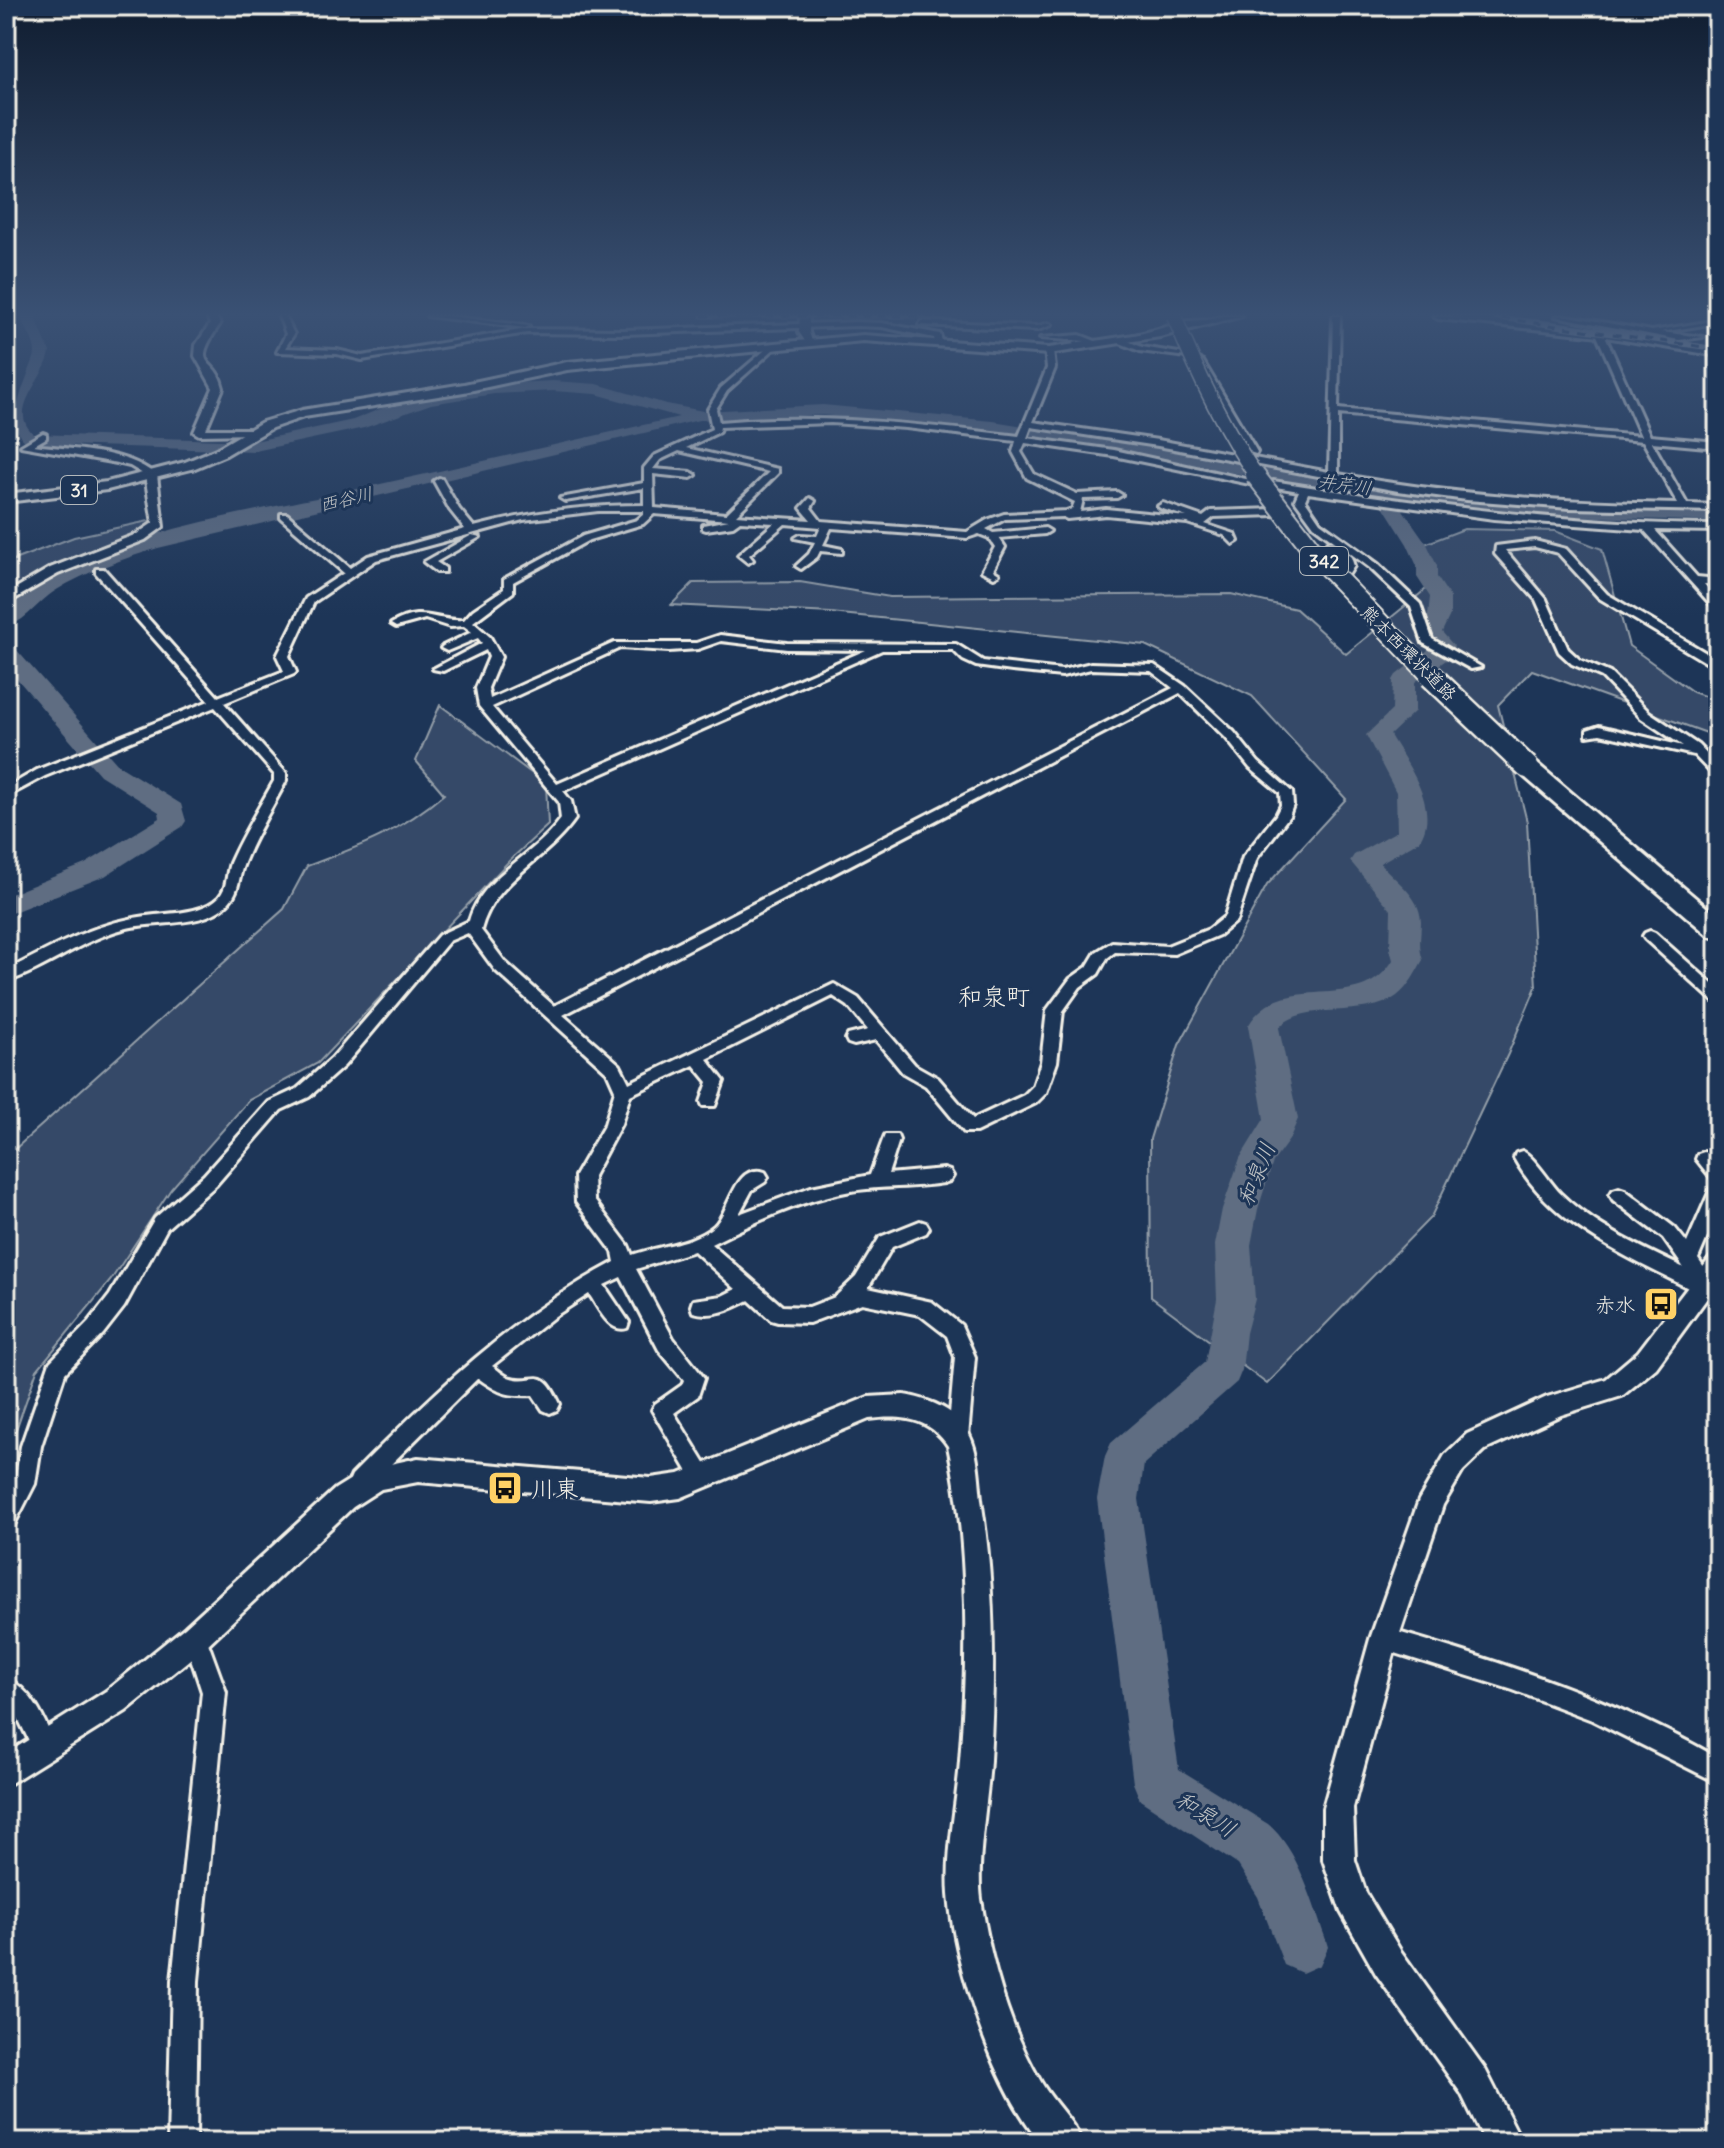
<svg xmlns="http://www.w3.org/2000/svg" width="1724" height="2148" viewBox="0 0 1724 2148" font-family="Delius,'Klee One',sans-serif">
<rect width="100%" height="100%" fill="#1d3557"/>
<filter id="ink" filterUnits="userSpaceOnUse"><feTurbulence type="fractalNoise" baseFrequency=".0125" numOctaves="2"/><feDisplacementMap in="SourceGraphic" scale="16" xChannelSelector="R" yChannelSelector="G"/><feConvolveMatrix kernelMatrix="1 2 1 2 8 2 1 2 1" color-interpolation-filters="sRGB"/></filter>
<g filter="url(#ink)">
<path fill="#354a67" stroke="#949ea8" stroke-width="2" d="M158,519L157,527L65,562L6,602V563L74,537Z
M1464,529L1555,531L1602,549L1629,646L1693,692L1718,701V737L1532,670L1498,705L1527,822L1536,987L1508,1054L1431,1217L1267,1384L1151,1297L1150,1139L1179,1045L1267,885L1346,799L1252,696L1145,645L831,613L671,605L693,583L800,582L890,597L1231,594L1296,609L1346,654L1436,581L1422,545Z
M440,705L546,784L548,825L510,860L318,1063L249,1100L171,1189L111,1280L37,1370L6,1458V1157L284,909L307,866C361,846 400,832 444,794L416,761Z"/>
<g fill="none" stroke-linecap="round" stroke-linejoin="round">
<path fill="#5e6d82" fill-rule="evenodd" d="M21,316H35L50,352C47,377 5,410 34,434L255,441L353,420L397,402L430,394L494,384L553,381L597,384L666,404L703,411L823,405L993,421L1473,500L1718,510V522L1473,512L1396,500L1427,544L1437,566V577L1450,597V615L1442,632L1454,646L1449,658L1415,682V711L1390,735C1406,763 1442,808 1419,841L1380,863C1395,881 1420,895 1421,921C1421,935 1418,947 1423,960C1416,972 1409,987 1397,996C1365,1020 1302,1000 1279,1028L1298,1119L1289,1140L1273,1162L1258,1209L1251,1245L1255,1299L1246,1333L1242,1370L1237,1382L1144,1464L1139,1499L1179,1769L1268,1824C1298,1849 1312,1901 1325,1937L1328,1947L1320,1965L1302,1973L1284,1965L1258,1897L1238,1865L1140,1800L1133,1783L1097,1499L1105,1456L1111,1443L1205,1362L1217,1299L1215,1245L1222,1209L1240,1158L1264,1119L1248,1026C1282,967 1359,1018 1393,960L1390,949L1391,910L1350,861L1354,855L1397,831L1396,792L1366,735L1392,710L1393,680L1396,675L1432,647L1420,633L1428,615L1430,597L1417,577V566L1407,544L1378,498L993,431L823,415L699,420L158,548C123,559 87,571 55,591C39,601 24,623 6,627V609C86,534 247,514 353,490C462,466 571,441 679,417L596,394L553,391L494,394L431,404L364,428L255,451L30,444C0,431 27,379 34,358C39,345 24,328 21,316Z
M6,645L14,647L118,765L181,804L186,821L182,827L105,876L6,915V896L85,864L160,818L159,812L100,775L6,666Z"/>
<g stroke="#f4f1e8" stroke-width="6">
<path id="minor" d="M279,316H285L294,334L285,348L337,350L362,356L527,329L623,330L857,322L882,323L940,334L943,344L936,346L934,338L882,327L857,326L623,334L527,333L362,360L337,354L277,352L286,334Z
M427,316H449L529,326L525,328Z
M1333,316H1340L1338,409L1641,436L1596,333L1603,331L1650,436L1718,442V448L1652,442L1687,504L1718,505V511L1570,508L1467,500L1398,491L1158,446L1031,427L1027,438L1114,450L1255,481L1250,484L1114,456L1025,443L1021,452L1034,474L1077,494L1117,492L1122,495L1117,498L1083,499L1080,512L1106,509L1187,517L1160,508L1158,506L1163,503L1203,517L1211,511L1275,509L1280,512L1275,515L1214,517L1205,524L1235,534L1238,541L1233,544L1224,535L1187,523L1106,515L1067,519L1063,517L1005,519L986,529L993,533L1045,528L1050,531L1045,534L999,538L1005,547L993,570L999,574L994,577L982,571L995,547L989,538L979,534L967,538L831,528L823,545L842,549V553L820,551L817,557L801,569L796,566L809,554L815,542L795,538L800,535L817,536L821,527L785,524L749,555L753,560L748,563L738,555L774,523L740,521L733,526L706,530L703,529V525L729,520L654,514L643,524L589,540L513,582V592L473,622L490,637L501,657L488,688L490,699L614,643H696L720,635L787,643L956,644L983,661L1062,670L1091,663L1154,665L1185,686L1234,732L1258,762L1292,792L1293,805L1289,816L1257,858L1236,921L1219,935L1174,954L1115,952L1107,958L1098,974L1080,987L1063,1011L1057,1062L1046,1093L1036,1103L976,1132H964L926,1086L903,1073L876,1040L854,1045L848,1043L846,1039L848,1035L868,1030L848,1006L833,996L707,1059L724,1081L715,1106H703L701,1102L708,1082L694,1065L630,1095L621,1124L593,1176L594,1200L628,1245L632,1255C657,1246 693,1244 714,1226C730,1213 734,1162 765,1172L768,1177L765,1182L752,1190L739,1214L811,1187L870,1175L883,1140L885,1135H897L899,1140L888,1174L944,1169L950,1171L953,1176L950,1181L944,1183C913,1188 881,1186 851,1191C801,1200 755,1222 711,1244L782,1306L809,1307L835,1297L856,1277L880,1237L920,1221L926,1223L929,1228L926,1233L892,1247L868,1288L932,1302L961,1325L975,1357L968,1437L965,1444L958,1446L951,1444L948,1437L955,1357L947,1336L920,1315L862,1303L809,1323L778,1322L771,1320L749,1300C732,1309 713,1318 693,1312L691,1306L693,1300L722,1296L736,1289L694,1251L636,1269L673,1338L704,1378L698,1396L674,1413L709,1470L712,1477L709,1484L702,1487L695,1484L652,1410L655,1404L682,1385L684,1380L659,1350L621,1277L604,1285L629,1322L627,1328C609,1334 598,1306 589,1294L555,1316L492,1366C497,1369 503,1375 508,1377C535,1387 540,1361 560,1404L557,1410L550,1413L543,1410L533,1395C506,1396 501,1394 478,1378L366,1489L359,1492L352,1489L349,1482L352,1475C434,1393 511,1317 615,1262L613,1252L576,1202L575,1176L605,1124L615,1090L607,1072L495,970L468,933L449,941L344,1066L309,1097L281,1110L216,1185L167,1228L124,1307L103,1334L65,1373L41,1446L35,1484L13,1527L6,1530V1499L15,1482L21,1446L50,1362L89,1322L110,1295L155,1218L204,1175L269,1102L297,1089L332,1058L439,935L469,921C482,875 535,856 561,819L559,802L479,706L476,688L489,657L486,650L443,671L433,669L482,643L478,638L447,651L441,648L443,646L472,632L464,626L450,627L425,619L396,627L391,624C422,605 434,622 464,620L473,610L504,589V579L583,536L637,520L644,514V511H598L523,520L376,560L314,602L289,656L296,672L294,674L224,703L286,773V781C272,808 255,835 244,863C238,877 240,890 229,902C205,929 155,920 123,929C81,940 45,970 6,982V971C53,946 101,920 155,915C175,913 203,913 219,897C228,887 226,874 230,863C242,835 259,808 274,781V774L215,707L45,776L6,797V788L37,770L209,701L96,573V569H104L218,697L284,671L277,656L306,598L344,573L281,518V514H287L350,568L368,556L465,529L450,510L434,481L439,478L442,479L459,509L474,527C530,512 586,505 644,505V488L565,501L560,498L644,483V468L654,456L712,429L708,409L721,388L771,345L774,349L727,391L716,409L719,422C820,413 919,424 1019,436L1047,368L1045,351L1049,349L1053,351L1055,368L1033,422L1158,440L1329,472ZM1338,414L1643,441L1678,504C1563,502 1451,495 1338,474ZM831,423L906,428L1016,441L1013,452L1027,478L1075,502L1072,509L1066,511L1004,514L987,520L967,532L821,521L811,508L815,501L810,498L801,508L811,520L736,515L778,473V469L686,448L719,432L720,427ZM679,451L769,472L726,514L654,508L653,474L691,478L696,475L691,472L653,469L660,460ZM721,641L787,649L866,650L557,784L492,707L620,648L669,651L698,649ZM882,650H953L963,660L976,666L1012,671L1062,676L1091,669L1151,671L1173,688L554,1006L505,962L481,930C494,880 546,861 575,819L571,801L563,791ZM1180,693L1226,738L1250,768L1280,793L1281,805L1276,815L1243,857L1225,916L1209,929L1167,946L1112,942L1096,952L1087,967L1070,979L1047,1010L1041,1062L1033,1086L1024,1095L973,1119L938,1078L915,1065L858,998L834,984L629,1083L620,1065L563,1015Z
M1555,316H1569L1652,331L1712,321L1716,323L1661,332L1703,337L1679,340Z
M1219,319L1216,323L1188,325L1136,338L1132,336L1188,321Z
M922,321L1038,326L1048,323L1052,325L1038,330L919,325Z
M1080,335L1098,342L1076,347L1073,343L1085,341L1040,338Z
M1123,339L1142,347L1191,355L1187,357L1140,351L1120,343Z
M1199,359L1203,361L1257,452L1256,454L1249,452L1195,361Z
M43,433L46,434V438L34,445C72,450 125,449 156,475L148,477L130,466L117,463L21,446Z
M1273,481C1421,505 1569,524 1718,525V531L1655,530L1697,577L1718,579V585L1704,584L1718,600V609L1714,608L1644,530L1494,519L1308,493L1305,500L1320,522L1378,564L1420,604L1432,639L1481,667L1471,669L1423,643L1411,607L1370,568L1314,526L1295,500L1299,491L1270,486V482Z
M472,535L480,537L436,562L445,568V572H437L424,562Z
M1535,541L1566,549L1607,594L1718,660V668L1714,667L1599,598L1558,553L1535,547L1505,550L1546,599L1568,649L1580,660L1610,673L1649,712L1698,745L1718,766V777L1714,776L1694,755L1600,734L1587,736V730L1599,726L1683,746L1641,718L1602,677L1572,664L1559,652L1536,600L1495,554L1496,546Z
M1328,542H1334L1351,557L1354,566L1349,574L1340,572L1344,566L1342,560L1328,546Z
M1650,931L1655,933L1718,989V1002L1713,1001L1645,939L1643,936L1645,933Z
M1522,1151C1533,1155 1550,1183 1560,1193C1594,1227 1642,1247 1684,1268L1663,1238L1613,1200L1610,1195L1613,1190L1619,1188L1625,1190L1675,1228L1687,1243L1712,1186L1718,1184V1212L1698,1259L1714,1283L1710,1292L1703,1294L1696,1292C1629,1257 1552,1227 1514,1158L1516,1153Z
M1704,1152L1710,1154L1718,1163V1181L1712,1179L1696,1159L1698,1154Z
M195,1626L203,1629L226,1692L198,1981L196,2142H168L172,1981L202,1692L184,1637L187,1629Z
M1384,1628C1499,1661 1613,1698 1718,1758V1783L1592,1720L1513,1690L1376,1647L1373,1639L1376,1631Z
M6,1678C33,1690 45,1721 56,1747L52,1755L44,1759L36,1755L17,1716L6,1706Z"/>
</g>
<g stroke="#f4f1e8" stroke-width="6">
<path id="tertiary" d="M207,316H216L220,324C188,371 216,354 223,388L206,429H252L256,430V434L199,435L194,432L213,388L195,356L196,345L210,324Z
M800,316H809V332L813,344H807L799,332Z
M151,472L157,475L163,527L145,540L58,574L6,604V594L50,568L137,534L153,523L145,475Z
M1718,1256V1283L1656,1368L1622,1396L1561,1415L1485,1450L1463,1471L1443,1505L1398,1639L1353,1808L1355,1860L1366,1893L1400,1950L1485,2069L1522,2142H1485L1461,2093L1376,1974L1341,1912L1323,1860V1808L1370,1639L1419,1500L1445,1455L1467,1434L1547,1397L1606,1379L1638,1352L1710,1258Z
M904,1395C927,1399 953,1408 966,1429C980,1451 978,1481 982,1506C995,1590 995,1675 990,1760C988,1799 976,1862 981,1899C990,1961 1009,2028 1041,2082C1053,2103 1073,2120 1082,2142H1041C994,2088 954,1965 949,1894C946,1852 957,1803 960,1761C968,1662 969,1542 948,1446C929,1417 901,1415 869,1419L680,1498L651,1502L418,1482L381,1489L353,1507L205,1647L126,1711L6,1786V1754L106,1691L185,1627L335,1489L367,1469L418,1458L651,1478L679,1474L868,1397Z"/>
</g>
<g stroke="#f4f1e8" stroke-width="6">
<path id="primary" d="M1224,316H1242L1160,337L1049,354L863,341L567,370L464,392L304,417L272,428L226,455L195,468L107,490L6,502V494L107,482L185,462L216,449L262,422L302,410L464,384L567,362L863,335L1049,348L1160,331Z
M1433,316C1528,316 1624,334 1718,350V356L1600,336L1438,319Z"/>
</g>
<g stroke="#f4f1e8" stroke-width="6">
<path id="motorway" d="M1527,760L1535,762L1718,917V938L1709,936L1519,772L1516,767L1519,762Z"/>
</g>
<use href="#minor" fill="#1d3557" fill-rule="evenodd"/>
<use href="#tertiary" fill="#1d3557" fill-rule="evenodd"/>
<use href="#primary" fill="#1d3557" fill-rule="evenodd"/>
<use href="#motorway" fill="#1d3557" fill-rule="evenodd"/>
<g stroke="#f4f1e8" stroke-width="5">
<path id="rail" d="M702,316H935
M1486,316L1718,349"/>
</g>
<use href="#rail" stroke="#1d3557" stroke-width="3" stroke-dasharray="8" stroke-linecap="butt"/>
<g stroke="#f4f1e8" stroke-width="17" stroke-linecap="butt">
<path id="motorway-bridge-far2" d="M1174,316C1197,373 1222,426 1257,477"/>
</g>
<g stroke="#f4f1e8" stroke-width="22" stroke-linecap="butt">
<path id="motorway-bridge-far1" d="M1255,475L1322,562L1433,678"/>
</g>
<g stroke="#f4f1e8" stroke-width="27" stroke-linecap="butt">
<path id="motorway-bridge" d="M1431,676L1527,767"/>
</g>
<use href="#motorway-bridge-far2" stroke="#1d3557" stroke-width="14"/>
<use href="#motorway-bridge-far1" stroke="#1d3557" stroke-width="18"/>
<use href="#motorway-bridge" stroke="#1d3557" stroke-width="22"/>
</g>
</g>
<linearGradient id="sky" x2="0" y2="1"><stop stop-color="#101d30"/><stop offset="0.51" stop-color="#3a5174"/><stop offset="1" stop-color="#3a5174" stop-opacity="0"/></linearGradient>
<rect width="1724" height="616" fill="url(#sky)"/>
<defs>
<g id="bus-square" transform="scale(1.8)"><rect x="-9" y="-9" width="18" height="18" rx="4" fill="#ffd166" stroke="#1d3557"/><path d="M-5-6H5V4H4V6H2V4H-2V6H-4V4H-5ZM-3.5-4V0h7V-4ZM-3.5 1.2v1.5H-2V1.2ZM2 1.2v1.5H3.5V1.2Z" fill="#111"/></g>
</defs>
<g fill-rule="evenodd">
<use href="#bus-square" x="1661" y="1304"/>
<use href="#bus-square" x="505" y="1488"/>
</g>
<g text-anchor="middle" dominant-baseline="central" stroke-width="6" stroke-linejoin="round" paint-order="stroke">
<g font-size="18" font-style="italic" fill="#c0c3c4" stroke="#1d3557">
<text transform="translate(1345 484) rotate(9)">井芹川</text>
<text transform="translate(346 499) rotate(-13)">西谷川</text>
</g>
<g fill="#1d3557" stroke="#b4b9bc" stroke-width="2">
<rect x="61" y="476" width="36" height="28" rx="6"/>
<rect x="1300" y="547" width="48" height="28" rx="6"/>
</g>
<g font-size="18" font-weight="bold" fill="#f4f1e8">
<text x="79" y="490">31</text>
<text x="1324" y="561">342</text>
</g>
<g font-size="18" fill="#f4f1e8" stroke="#1d3557">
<text transform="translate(1409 653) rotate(45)">熊本西環状道路</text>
</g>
<g font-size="20" fill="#f4f1e8" stroke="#1d3557" text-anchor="end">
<text x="1635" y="1304">赤水</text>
</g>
<g font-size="22" font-style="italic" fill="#c0c3c4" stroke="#1d3557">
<text transform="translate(1256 1174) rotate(-68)">和泉川</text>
<text transform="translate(1206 1814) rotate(32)">和泉川</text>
</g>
<g font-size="24" fill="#f4f1e8" stroke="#1d3557">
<text x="994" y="996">和泉町</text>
</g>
<g font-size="24" fill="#f4f1e8" stroke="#1d3557" text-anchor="start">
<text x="531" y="1488">川東</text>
</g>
</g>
<rect width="1724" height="2148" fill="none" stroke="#1d3557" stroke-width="32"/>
<rect x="16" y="16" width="1692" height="2116" fill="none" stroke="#f4f1e8" stroke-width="3" filter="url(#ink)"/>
</svg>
